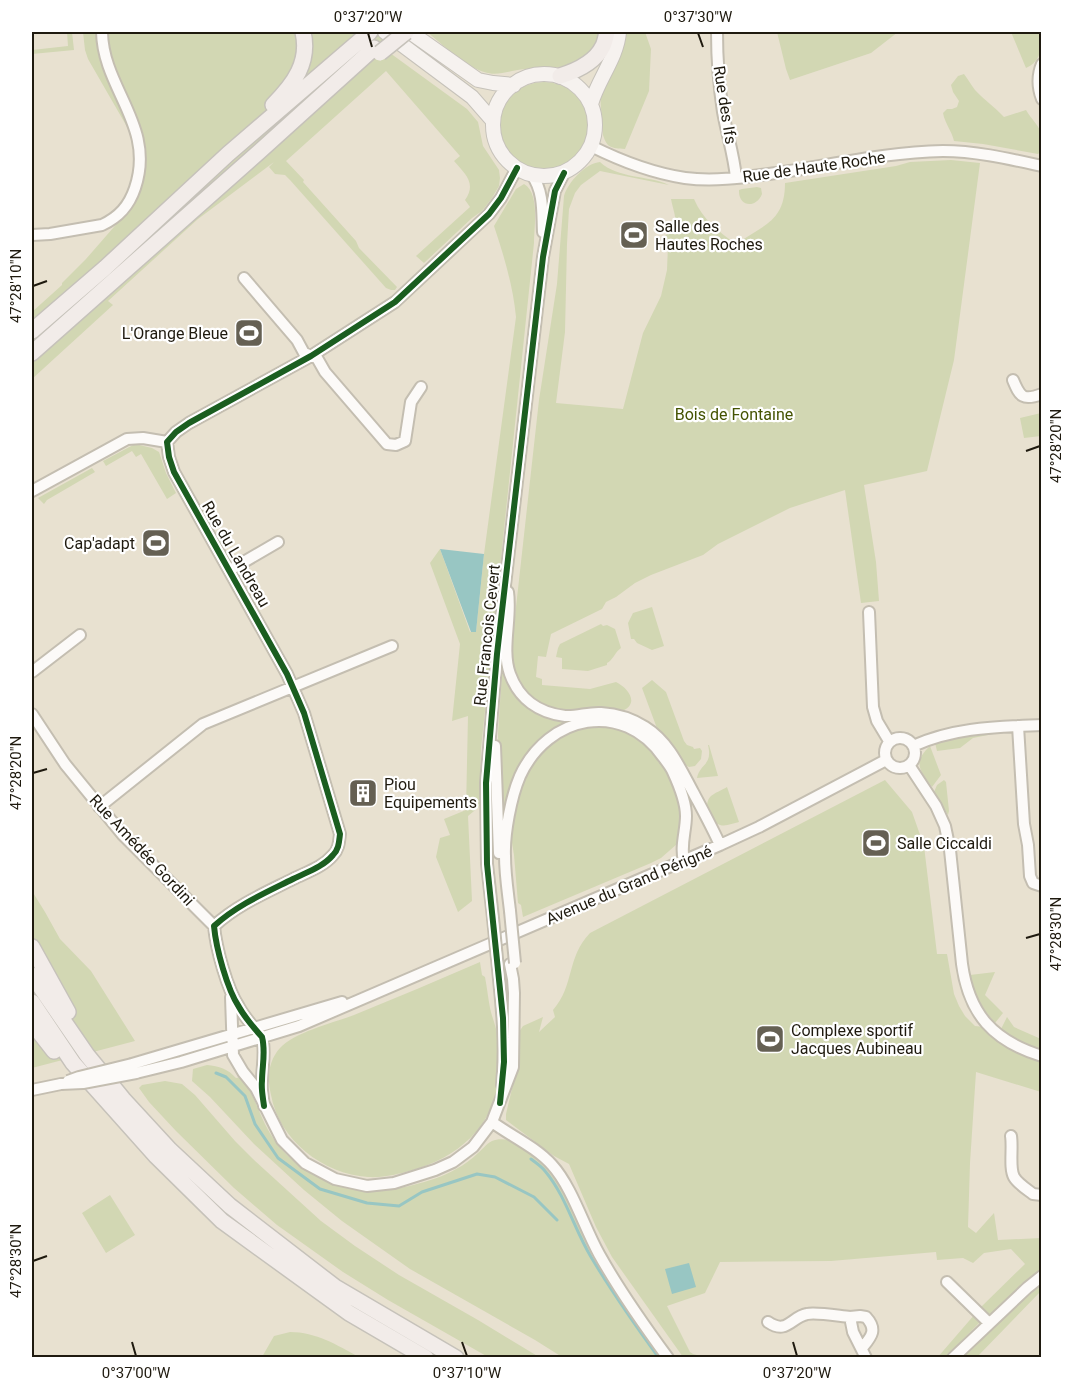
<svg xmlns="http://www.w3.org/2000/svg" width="1073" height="1389" viewBox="0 0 1073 1389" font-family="Roboto,sans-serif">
<rect width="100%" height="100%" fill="#e8e1d0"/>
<path fill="#d2d7b3" d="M67,32H72L74,50L32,54V50L68,46Z
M83,32H383L380,61L390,53L467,109L478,122L483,146L499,170L500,178L499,186L492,198L482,211L472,218L424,263L416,256L470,207L465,200C477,183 465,174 454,161L460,156L386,71L286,161L304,180L303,182L356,241L359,248L397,287L395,290H391L386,288L290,180L285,175L275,174L269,167L274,162L198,219L108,301L113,305L32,379V312L62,285V283L86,259L120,220L132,177L134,159L133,143L130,132L88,59L85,50Z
M427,32H600C586,75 561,65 525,69C510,70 498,77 484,72C462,65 444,45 427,32Z
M624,32H645L651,49L649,91L625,149C611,148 607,148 603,135L600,95Z
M777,32H898L871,53L790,80L786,69Z
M1011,32H1041C1042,46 1042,61 1026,68Z
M964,74C968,79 971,85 975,90C984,100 995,107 1004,117L1026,110C1031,119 1040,126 1042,136C1042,140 1041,146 1041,151L1038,154L983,144L954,141C952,131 945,124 943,113L947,109H952L957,107L959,101L953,92L951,85L958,76Z
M500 126a44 44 0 1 1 88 0a44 44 0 1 1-88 0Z
M951,160L980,163L954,360L927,471L864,485L876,562L879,601L861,603L845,490L790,508L718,544L703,555L651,575L635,583L616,597L606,602L602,609L551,634L546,657L538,656L536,677L542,679V685L590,689L616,682C630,689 640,705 620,712C603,712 584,714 567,712C532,708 515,686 511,652L539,400L557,284L564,196C568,182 586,163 600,162C618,179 648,175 669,185L600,171L581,185L575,193L569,209L567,244L565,332L556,403L623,409L643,333L661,296L667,270L668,245L663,238C681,223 675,219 671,199H694C703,220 718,231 736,244C764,225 785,221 785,183L896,166L910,162Z
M524,184C540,193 534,227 534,243L481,749L480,806L468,816L472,901L458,912L436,857L440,838L450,835L444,819L466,810L468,716L452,721L460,644L430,563L440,549L470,632H476L484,554L516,317C513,286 504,256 494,226L516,189Z
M757,187L761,188L762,194C756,209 738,207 739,190L742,189Z
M1041,413V436L1024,438L1020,418Z
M135,444L152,448L159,452L166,473L176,493L167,499L141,454L136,457L132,451L106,466L103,461Z
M92,468L95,472L47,500L44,504L38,498Z
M652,607L664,646L652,650L637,643L634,639H631L628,623L633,613Z
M601,624L603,626L607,625L615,629L621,648C615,652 613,660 607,663V665L588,671L562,669V658L556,657L558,648L560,644Z
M504,672L513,691L575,719L547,735L505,815L499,814L498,733L502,673Z
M652,680L666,692L684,741L687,745L693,747L694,749L700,748L702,751L701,759L695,766L689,767L682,763L658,731L642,688Z
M588,726L617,727L644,741L664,764L674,786L682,812L680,833L677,844L661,858L651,863L523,917L521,905L518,903L514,855L510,831L511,818L527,769L557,736Z
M1003,732L973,738L960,748L937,751L935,743L965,735Z
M708,745H709L718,776L697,778C700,763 713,766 708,745Z
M930,746L941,775L932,787C920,770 912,763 930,746Z
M885,780L912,812L924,846L937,954H947L954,994L959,1006L965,1016L975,1026L984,1027L996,1039L1008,1048L1041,1061V1092L976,1072L970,1163L968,1227L976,1233L994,1213L998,1240L1041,1238V1268L1027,1283L990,1316L981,1307L1025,1264L1011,1249L984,1253L973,1263L963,1258L937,1260L936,1252L831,1261L720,1262L705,1293L667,1306L690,1352L693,1354L704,1357H683L612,1257L596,1227L569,1164L554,1156L506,1120V1114L515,1076L519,1032L523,1026L543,1017L539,1032L555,1017L553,1010C575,985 566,958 590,933Z
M944,780L946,782L949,811L948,815L934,792L937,785Z
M727,787L739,822C733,823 726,827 720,825C709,822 703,806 710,797C714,793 722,790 727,787Z
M32,891L45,912L60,939L91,971L135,1041L32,1068Z
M480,962L482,975L485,977C487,987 488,998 490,1008C492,1018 497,1028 498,1039C500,1052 499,1067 498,1080C494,1127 456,1158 413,1170C398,1174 384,1178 368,1177C323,1174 279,1140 271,1095C267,1079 268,1061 280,1048C295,1032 333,1023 354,1015C396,998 438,980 480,962Z
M995,972L985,995L1003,1013L995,1023C982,1008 974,995 970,975Z
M1007,1017L1014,1027L1041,1039V1050L1022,1044L1001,1029Z
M207,1065C219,1066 228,1069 236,1078L241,1077C250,1088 254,1099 260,1113C266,1128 275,1143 287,1155C292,1160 299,1164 305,1168C344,1193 370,1196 413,1185C428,1181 443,1177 456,1169C464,1165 472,1159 478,1153C483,1149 486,1144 492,1141C499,1138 507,1139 514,1142C518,1144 521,1148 525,1150C566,1178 570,1215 593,1255C614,1291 638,1324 662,1357H562L535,1340L410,1269L342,1221L304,1190L254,1144L210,1097L192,1081L193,1069Z
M165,1081L182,1084L195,1095L235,1141L253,1159L321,1221L355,1246L399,1275L478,1320L539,1357H488L388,1300L343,1272L277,1225L234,1188L176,1131L149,1102L139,1088L142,1085Z
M110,1195L135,1235L106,1253L82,1213Z
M1041,1281V1291L977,1357H965V1352Z
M975,1314L980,1320V1322L946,1357L937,1358Z
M290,1332C316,1332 337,1345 359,1357H262L274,1336Z"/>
<path fill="#98c6c3" d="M440,549L484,554L476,632H471Z
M689,1263L696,1287L672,1294L665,1269Z"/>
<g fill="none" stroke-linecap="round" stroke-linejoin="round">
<path stroke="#98c6c3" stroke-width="3" d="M216,1073L226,1077L245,1096L255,1124L278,1158L320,1189L367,1203L399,1206L422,1192L477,1174L495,1177L534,1197L557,1220
M531,1159C536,1163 541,1166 545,1171C566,1196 574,1229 591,1257C612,1292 635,1325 659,1358"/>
<g stroke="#c4beb1" stroke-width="14">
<path id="minor" d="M717,32C717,58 719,86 723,112C727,135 734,155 736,178
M1042,64C1037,76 1037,86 1042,99
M591,146C621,161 652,173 685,178C716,182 746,177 776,173C831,165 887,152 943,151C976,151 1010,159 1042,166
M532,175C544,192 542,213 543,232
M32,235L50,234L102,225C119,217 129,206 135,188C156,126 103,89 102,32
M244,278L297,340L304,353L317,358L325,372L387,444L396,445L405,441L411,402L421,387
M1013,380C1020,397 1023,401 1042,394
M32,491L127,439L143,438L167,442
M230,570L278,542
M508,592C512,618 501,649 510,674C519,699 539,713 565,716C577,717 589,712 601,713C617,714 631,718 645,727C669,742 680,768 693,792C702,809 712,827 720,845
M869,612L873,707L877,721L889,741
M32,672L80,635
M32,714L65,764L123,835L214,926
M1018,726L1024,824L1028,845L1030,876L1033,883L1042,886
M885 753a15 15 0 1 1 30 0a15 15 0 1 1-30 0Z
M495,746L499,853
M913,746C955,727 997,727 1042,725
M909,765L936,806L945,826L950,850L962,964C969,1014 993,1041 1042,1056
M99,807L203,724L392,646
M510,911C508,893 505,875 505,856C504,834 511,797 520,776C548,715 623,699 663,757C667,762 671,767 673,772C679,785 686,802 686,816C686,831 680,846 684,861
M493,918L487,864L486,783L497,654L543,257L555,191L564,173
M498,969C502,1008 506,1046 502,1085
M231,997L233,1055L243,1072L256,1088L282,1140L305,1163L335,1179L367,1186L394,1183L435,1170L453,1162L473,1147L492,1122L513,1067L514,993L513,979L510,964
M132,1064L342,1002
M136,1073L181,1062L299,1026L720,845L759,827L886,760
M32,1090L61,1084
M264,1106C263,1098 261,1089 262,1081C262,1066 266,1052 262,1037C254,1028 245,1018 239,1007C227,989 216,948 214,926C237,905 265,893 293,879C307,872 323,867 333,855C339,849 339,842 340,834L304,713L287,674L174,472L169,457L167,442L176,432L189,423L311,356L395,302L489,214L501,198L517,168
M492,1122C511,1136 536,1147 552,1165C572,1187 584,1227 599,1254C619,1290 643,1324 668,1358
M1011,1136C1013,1148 1009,1168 1014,1177C1018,1184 1028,1190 1033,1194L1042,1195
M947,1282L989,1323
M768,1322C787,1335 791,1317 807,1314C816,1312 839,1316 850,1317
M862,1348C871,1337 878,1330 866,1317L860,1316L850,1317L853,1332L866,1358
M953,1358L1027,1288L1042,1276"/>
</g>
<g stroke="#c6c2ba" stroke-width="16">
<path id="major" d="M385,32L472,97L493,121
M410,32L478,80L493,83L514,85
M493 125a51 51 0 1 1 102 0a51 51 0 1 1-102 0Z
M591,104C598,79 617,58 619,32"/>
</g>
<g stroke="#c6c2ba" stroke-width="18">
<path id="highway" d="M560,76C576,71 595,63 603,46C605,42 606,36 607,32
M273,105C294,84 310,62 303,32
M32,331L105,268L228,154L370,32
M32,353L260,151L374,48
M32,947L68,1012
M32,975L87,1055L123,1099L170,1150L230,1206L335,1287L456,1358
M32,1002L73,1063L156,1156L222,1221L349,1313L426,1358
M32,1023L54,1051"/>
</g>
<use href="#minor" stroke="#fcfaf8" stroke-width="10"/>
<use href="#major" stroke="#f6f2ef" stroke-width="14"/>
<use href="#highway" stroke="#f2ece9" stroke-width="15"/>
<g stroke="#c4beb1" stroke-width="14" stroke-linecap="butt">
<path id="minor-bridge" d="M510,911L515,963
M493,918L498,969
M68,1081L79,1077L132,1064
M61,1084L83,1083L136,1073"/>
</g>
<g stroke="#c6c2ba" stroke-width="18" stroke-linecap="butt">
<path id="highway-bridge" d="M380,53L406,32"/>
</g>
<use href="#minor-bridge" stroke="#fcfaf8" stroke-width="10"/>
<use href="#highway-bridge" stroke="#f2ece9" stroke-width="15"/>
<g stroke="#fff" stroke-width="10">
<path id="cycleway" d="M500,1103L504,1062L503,1018L487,864L486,783L497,654L543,257L555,191L564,173
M264,1106C263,1098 261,1089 262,1081C262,1066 266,1052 262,1037C254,1028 245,1018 239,1007C227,989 216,948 214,926C237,905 265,893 293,879C307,872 323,867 333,855C339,849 339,842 340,834L304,713L287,674L174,472L169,457L167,442L176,432L189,423L311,356L395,302L489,214L501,198L517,168"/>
</g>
<use href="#cycleway" stroke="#1b5e20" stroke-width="6"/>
</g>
<path fill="none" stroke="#1f1a0f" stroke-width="2" d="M368,33L372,47M698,33L703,47M33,286L47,281M1026,451L1040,446M33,773L47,769M1026,938L1040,934M33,1261L47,1256M132,1342L136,1356M462,1342L467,1356M793,1342L797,1356"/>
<defs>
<g id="stadium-square" transform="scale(1.5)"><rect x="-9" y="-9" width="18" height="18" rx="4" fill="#656053" stroke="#fff"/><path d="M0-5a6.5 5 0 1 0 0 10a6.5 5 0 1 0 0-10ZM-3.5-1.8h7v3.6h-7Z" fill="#fff"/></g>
<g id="building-square" transform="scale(1.5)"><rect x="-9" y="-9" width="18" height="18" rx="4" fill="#656053" stroke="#fff"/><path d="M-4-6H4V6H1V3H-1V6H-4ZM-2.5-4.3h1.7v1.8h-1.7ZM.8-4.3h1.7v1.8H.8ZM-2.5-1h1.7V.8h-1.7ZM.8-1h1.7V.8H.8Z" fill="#fff"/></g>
</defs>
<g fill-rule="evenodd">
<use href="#stadium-square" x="634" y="235"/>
<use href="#stadium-square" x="249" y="333"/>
<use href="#stadium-square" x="156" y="543"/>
<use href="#building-square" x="363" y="793"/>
<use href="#stadium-square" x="876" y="843"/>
<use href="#stadium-square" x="770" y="1039"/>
</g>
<g text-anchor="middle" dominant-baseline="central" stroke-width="4.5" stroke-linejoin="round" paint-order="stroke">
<g font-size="16" fill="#1f1a0f" stroke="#fff">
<text transform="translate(725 105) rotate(81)">Rue des Ifs</text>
<text transform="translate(814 167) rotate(-8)">Rue de Haute Roche</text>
<text transform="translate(236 554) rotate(60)">Rue du Landreau</text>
<text transform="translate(487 635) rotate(-84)">Rue Francois Cevert</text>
<text transform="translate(142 850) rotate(47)">Rue Amédée Gordini</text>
<text transform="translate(629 885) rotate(-23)">Avenue du Grand Périgné</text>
</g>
<g font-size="16" fill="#1f1a0f" stroke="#fff" text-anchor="start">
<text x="655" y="226">Salle des<tspan x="655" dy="18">Hautes Roches</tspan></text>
<text x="228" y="333" text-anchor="end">L'Orange Bleue</text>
<text x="135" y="543" text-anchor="end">Cap'adapt</text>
<text x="384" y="784">Piou<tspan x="384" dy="18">Equipements</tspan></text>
<text x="897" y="843">Salle Ciccaldi</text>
<text x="791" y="1030">Complexe sportif<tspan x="791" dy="18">Jacques Aubineau</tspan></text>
</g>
<g font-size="16" fill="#445301" stroke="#fff">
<text x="734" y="414">Bois de Fontaine</text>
</g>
</g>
<rect width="1073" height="1389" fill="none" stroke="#ffffff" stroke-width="66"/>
<rect x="33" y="33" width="1007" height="1323" fill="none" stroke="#1f1a0f" stroke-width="2"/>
<g font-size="15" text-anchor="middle" fill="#1f1a0f">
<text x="368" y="22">0°37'20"W</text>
<text x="698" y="22">0°37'30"W</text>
<text transform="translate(16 286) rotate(-90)" y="5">47°28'10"N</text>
<text transform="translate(1056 446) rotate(-90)" y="5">47°28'20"N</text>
<text transform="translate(16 773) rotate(-90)" y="5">47°28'20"N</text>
<text transform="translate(1056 934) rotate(-90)" y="5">47°28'30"N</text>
<text transform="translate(16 1261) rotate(-90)" y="5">47°28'30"N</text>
<text x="136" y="1378">0°37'00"W</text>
<text x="467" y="1378">0°37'10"W</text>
<text x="797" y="1378">0°37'20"W</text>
</g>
</svg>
